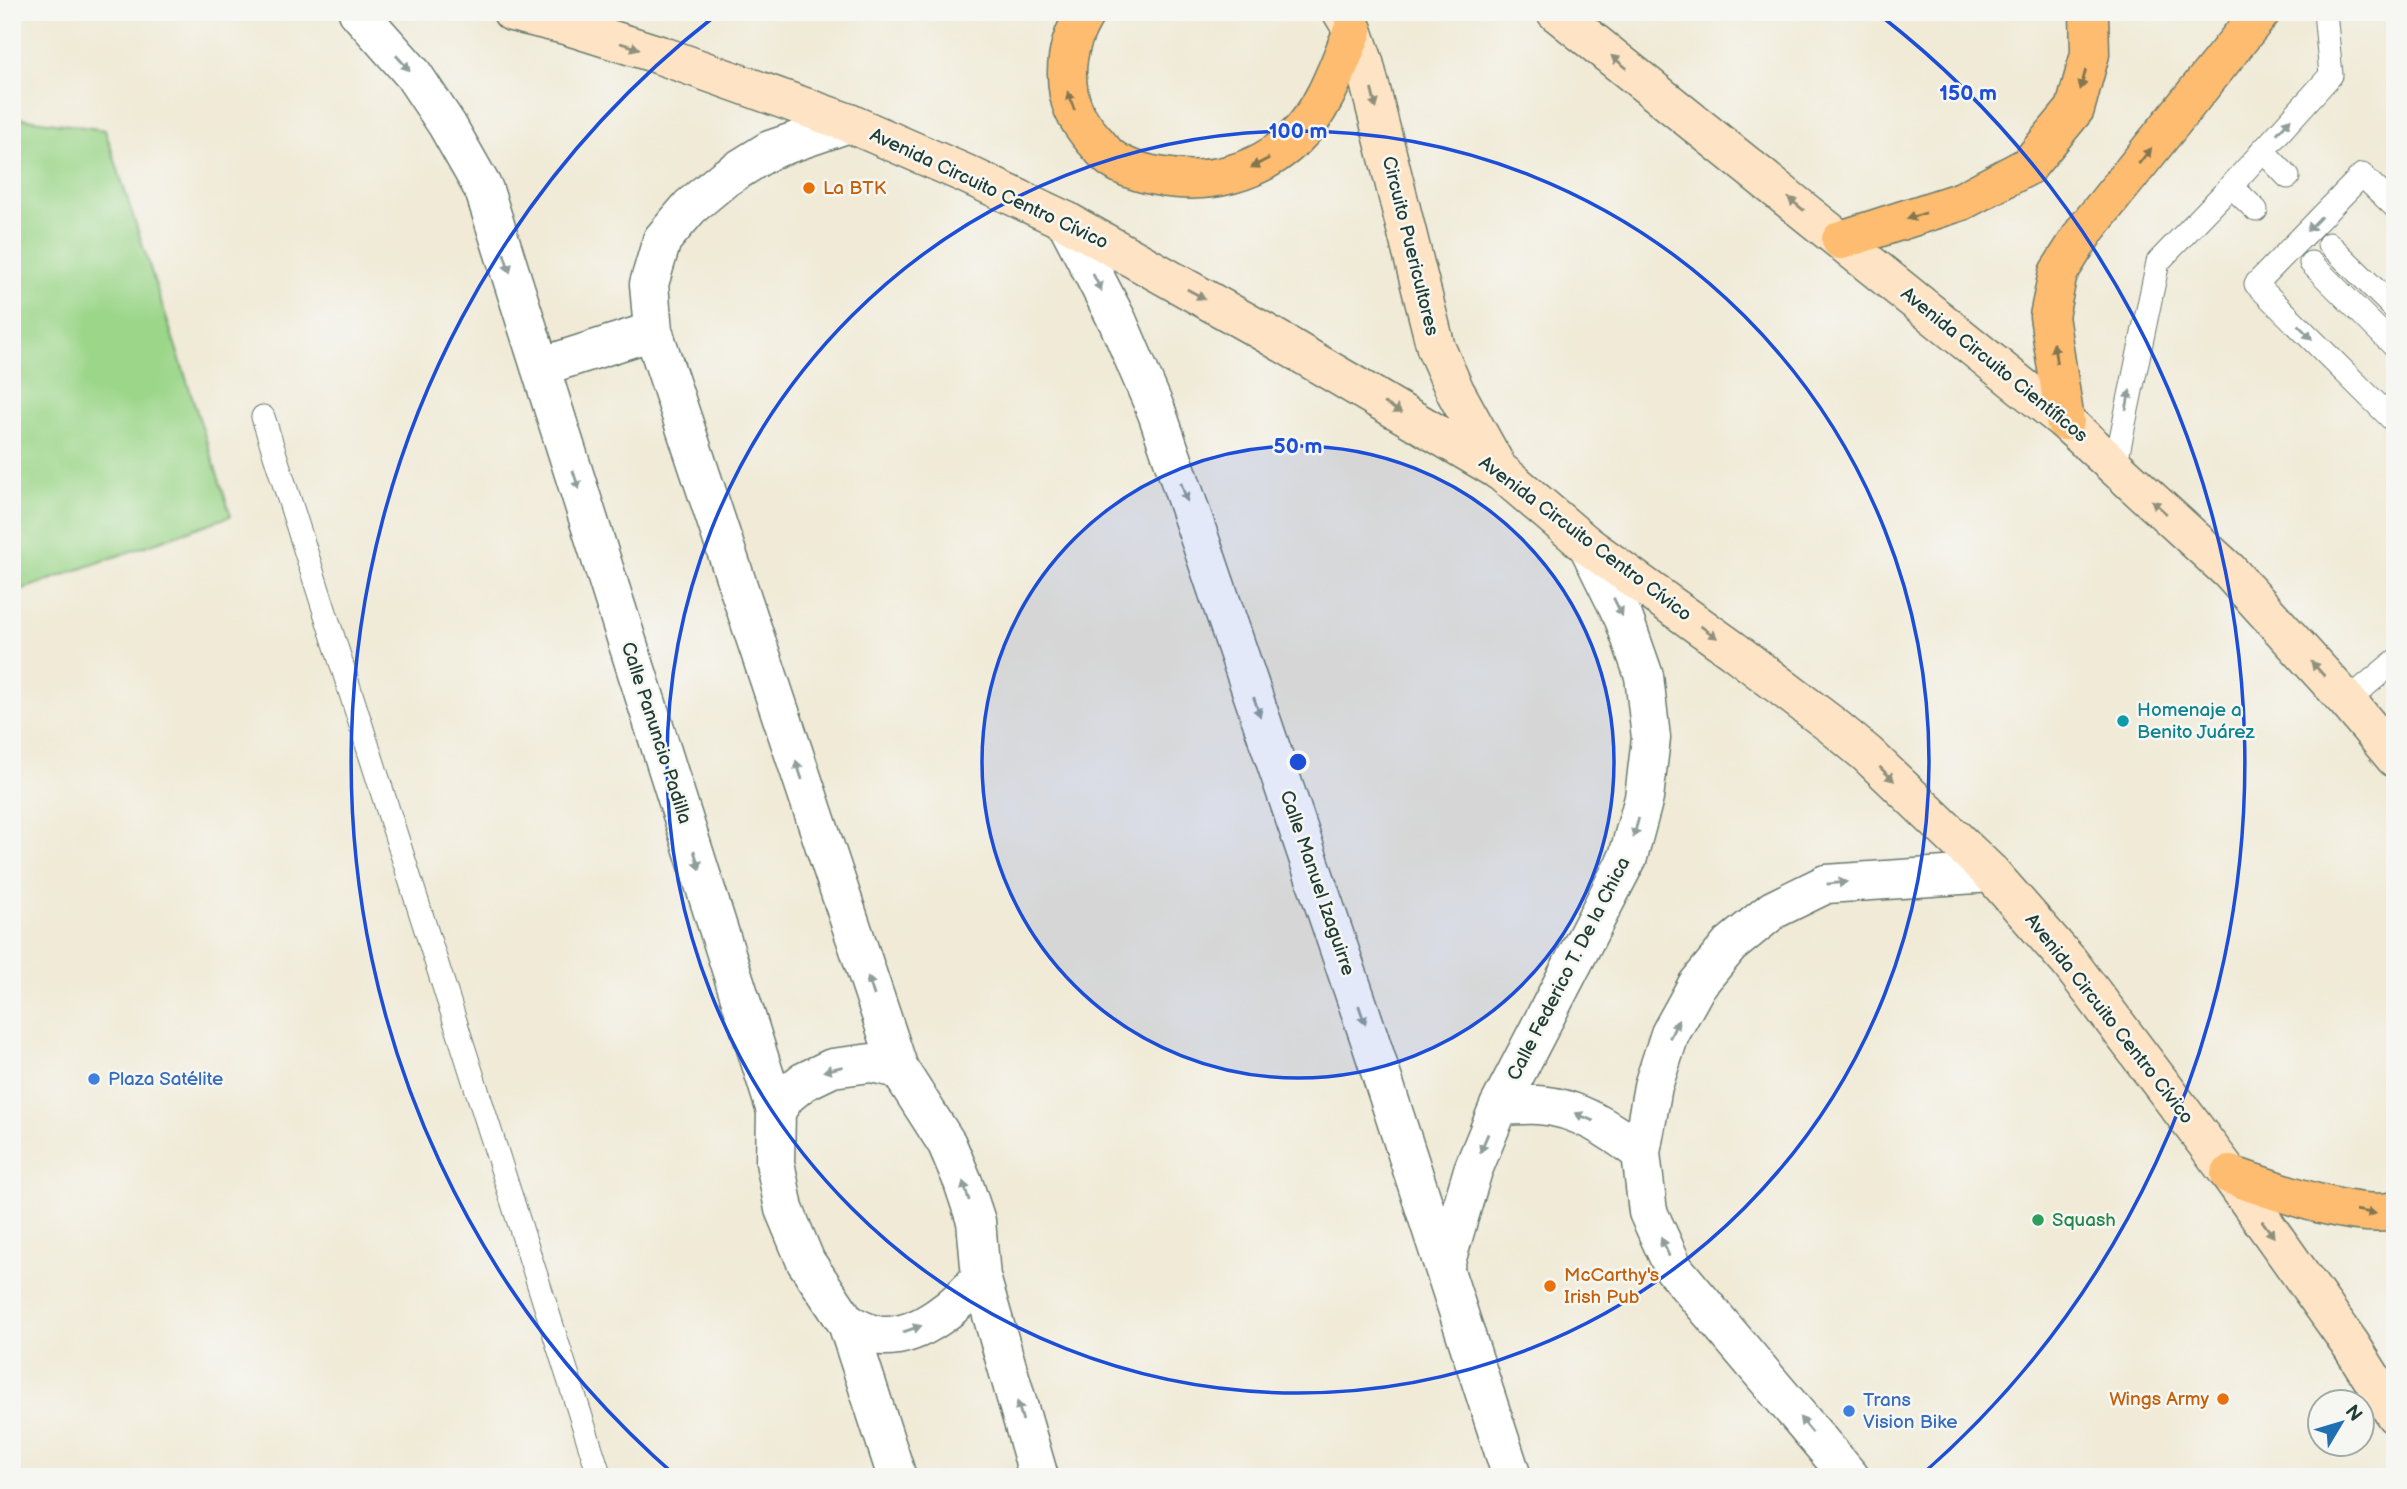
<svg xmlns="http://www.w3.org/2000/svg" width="2407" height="1489" viewBox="0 0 2407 1489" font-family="'Balsamiq Sans',sans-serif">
<rect width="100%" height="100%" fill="#f6f6f2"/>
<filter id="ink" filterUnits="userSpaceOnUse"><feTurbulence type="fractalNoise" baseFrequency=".0143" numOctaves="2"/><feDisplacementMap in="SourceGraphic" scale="14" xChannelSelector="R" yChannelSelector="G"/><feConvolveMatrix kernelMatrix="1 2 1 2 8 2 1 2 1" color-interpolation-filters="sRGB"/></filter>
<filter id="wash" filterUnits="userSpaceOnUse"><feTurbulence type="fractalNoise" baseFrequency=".00686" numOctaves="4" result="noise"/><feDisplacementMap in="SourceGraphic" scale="28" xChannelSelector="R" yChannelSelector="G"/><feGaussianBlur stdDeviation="1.57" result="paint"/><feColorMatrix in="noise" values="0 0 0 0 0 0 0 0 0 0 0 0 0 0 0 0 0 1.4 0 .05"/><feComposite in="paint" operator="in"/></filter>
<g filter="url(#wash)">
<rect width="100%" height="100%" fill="#f0ead6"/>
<path fill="#9bd689" stroke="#5d8a5e" stroke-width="2" d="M12,117L105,130L231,516L12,593Z"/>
</g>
<g filter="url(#ink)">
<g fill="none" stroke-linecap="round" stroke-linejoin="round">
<g stroke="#687a6d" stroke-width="25">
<path id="service" d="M2262,150L2288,177
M2231,186L2256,210
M2395,207L2362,175L2256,284L2395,422
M2329,244L2395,309
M2311,263L2395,347
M263,417L600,1477
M2115,467L2158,262L2231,186L2331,75L2325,12
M2347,701L2395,661"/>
</g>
<g stroke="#687a6d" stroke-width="41">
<path id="minor" d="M358,12L413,74L447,125L484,190L776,1111L775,1162L784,1209L806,1262L847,1323L897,1477
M849,123L770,150L725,178L690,207L662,240L649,284L653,331L899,1069L947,1144L963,1182L976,1221L981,1277L1039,1477
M1066,221L1118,322L1157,413L1369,1037L1512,1477
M540,367L653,331
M1499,1106C1512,1106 1525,1104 1538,1105C1577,1107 1611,1130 1641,1153
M776,1111L787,1095L803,1082L832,1068L871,1063L899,1069
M1444,1268L1473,1170L1499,1106L1628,857L1644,798L1651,738L1644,676L1624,619L1588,546
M847,1323C858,1328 871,1336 884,1336C921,1337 959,1304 981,1277
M1850,1477L1674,1269L1648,1212L1641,1153L1653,1086L1670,1034L1697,985L1730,945L1773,910L1826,884L1991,873"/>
</g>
<g stroke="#687a6d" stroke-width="41">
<path id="secondary" d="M512,12L565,25L660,55L849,123L966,174L1066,221L1264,332L1500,471L1588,546L1733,650L1833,726L1867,754L1991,873L2070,963L2230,1175L2351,1345L2395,1415
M1342,12L1353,30L1364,62L1436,348L1455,391L1499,471
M1556,12L2065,421L2229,571L2347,701L2395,758"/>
</g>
<g stroke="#687a6d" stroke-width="41">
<path id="primary" d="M1086,12C1074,31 1067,51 1067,73C1067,102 1075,118 1094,140C1099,145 1103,151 1108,156C1121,167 1141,173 1157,176C1208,186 1257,174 1295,138C1323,112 1339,65 1353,30
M1841,240L1962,201L2028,166L2075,109L2090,54L2089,12
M2065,421L2049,316L2058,273L2086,229L2261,12
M2230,1175C2272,1189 2352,1220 2395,1211"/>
</g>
<use href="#service" stroke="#fff" stroke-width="23"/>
<use href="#minor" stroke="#fff" stroke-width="38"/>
<use href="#secondary" stroke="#fee4c5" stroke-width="38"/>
<use href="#primary" stroke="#fdbc6f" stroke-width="38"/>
</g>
<defs><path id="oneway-solid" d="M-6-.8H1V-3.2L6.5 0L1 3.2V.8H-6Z" transform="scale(1.75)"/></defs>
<g fill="#8e907c">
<use href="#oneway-solid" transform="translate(630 46) rotate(17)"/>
<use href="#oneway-solid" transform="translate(1619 62) rotate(-141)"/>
<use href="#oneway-solid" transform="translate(1374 99) rotate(76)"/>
<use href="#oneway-solid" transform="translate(1796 204) rotate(-141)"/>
<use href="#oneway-solid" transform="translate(1196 294) rotate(29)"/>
<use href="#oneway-solid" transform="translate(1393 408) rotate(31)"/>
<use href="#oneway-solid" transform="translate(2159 507) rotate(-138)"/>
<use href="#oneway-solid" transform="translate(1709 632) rotate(36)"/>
<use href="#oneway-solid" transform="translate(2318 669) rotate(-132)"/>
<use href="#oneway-solid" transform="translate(1887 774) rotate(44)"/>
<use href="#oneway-solid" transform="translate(2268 1229) rotate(54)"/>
</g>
<g fill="#8f9e9a">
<use href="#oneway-solid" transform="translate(403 63) rotate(48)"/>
<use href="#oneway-solid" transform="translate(2284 126) rotate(-47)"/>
<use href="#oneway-solid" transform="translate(2314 224) rotate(134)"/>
<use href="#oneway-solid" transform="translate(507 263) rotate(72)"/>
<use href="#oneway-solid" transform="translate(1097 282) rotate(63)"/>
<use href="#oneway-solid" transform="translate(2305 332) rotate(45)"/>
<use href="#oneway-solid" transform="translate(2128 400) rotate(-79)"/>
<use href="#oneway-solid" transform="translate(576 480) rotate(72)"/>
<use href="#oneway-solid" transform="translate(1184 492) rotate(71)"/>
<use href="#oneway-solid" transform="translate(1618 607) rotate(64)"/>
<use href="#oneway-solid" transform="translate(1257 707) rotate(71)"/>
<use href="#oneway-solid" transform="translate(799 770) rotate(-108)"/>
<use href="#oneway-solid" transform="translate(1636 828) rotate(105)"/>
<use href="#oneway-solid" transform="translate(697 860) rotate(72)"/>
<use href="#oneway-solid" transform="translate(1837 883) rotate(-6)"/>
<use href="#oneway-solid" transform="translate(871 986) rotate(-108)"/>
<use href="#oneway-solid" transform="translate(1362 1015) rotate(71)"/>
<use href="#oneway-solid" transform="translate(1674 1029) rotate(-64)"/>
<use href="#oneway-solid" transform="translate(833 1069) rotate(166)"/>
<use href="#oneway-solid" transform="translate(1584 1117) rotate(-157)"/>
<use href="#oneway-solid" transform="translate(1484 1143) rotate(113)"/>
<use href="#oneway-solid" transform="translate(966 1191) rotate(-108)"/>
<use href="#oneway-solid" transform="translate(1665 1247) rotate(-114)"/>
<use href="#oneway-solid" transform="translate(912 1329) rotate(-19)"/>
<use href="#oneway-solid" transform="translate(1020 1411) rotate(-106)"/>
<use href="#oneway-solid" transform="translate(1806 1425) rotate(-130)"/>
</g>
<g fill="#83764f">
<use href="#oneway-solid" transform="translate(2083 80) rotate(105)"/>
<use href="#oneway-solid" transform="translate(1071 101) rotate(-110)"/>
<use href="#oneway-solid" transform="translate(2145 156) rotate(-51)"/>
<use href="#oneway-solid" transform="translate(1260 163) rotate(152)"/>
<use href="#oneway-solid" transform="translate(1916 216) rotate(162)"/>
<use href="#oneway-solid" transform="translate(2055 353) rotate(-99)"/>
<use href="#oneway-solid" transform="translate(2366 1212) rotate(10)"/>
</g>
</g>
<circle cx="1298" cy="762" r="316" fill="#1d4ed8" fill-opacity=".12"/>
<g fill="none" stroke="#1d4ed8" stroke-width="3.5">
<circle cx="1298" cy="762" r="316"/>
<circle cx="1298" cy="762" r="631"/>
<path d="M677 1477A947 947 0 0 1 715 16M1881 16A947 947 0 0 1 1919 1477"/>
</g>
<g fill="#e8710a" stroke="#f6f6f2" stroke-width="2.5">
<circle cx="809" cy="188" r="7"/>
<circle cx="1550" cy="1286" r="7"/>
<circle cx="2223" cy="1399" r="7"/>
</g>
<circle fill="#0f9aa8" stroke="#f6f6f2" stroke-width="2.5" cx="2123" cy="721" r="7"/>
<g fill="#3f7fe0" stroke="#f6f6f2" stroke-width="2.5">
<circle cx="94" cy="1079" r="7"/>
<circle cx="1849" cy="1411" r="7"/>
</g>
<circle fill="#2e9e5b" stroke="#f6f6f2" stroke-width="2.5" cx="2038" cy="1220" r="7"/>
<g text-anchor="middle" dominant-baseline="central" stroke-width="5" stroke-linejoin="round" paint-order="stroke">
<g font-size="19" fill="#c56008" stroke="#f6f6f2" text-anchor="start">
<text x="823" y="188">La BTK</text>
<text x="1564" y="1275">McCarthy's<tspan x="1564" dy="22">Irish Pub</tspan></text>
<text x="2209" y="1399" text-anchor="end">Wings Army</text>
</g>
<g font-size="19" fill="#1f3d34" stroke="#f6f6f2">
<text transform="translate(989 189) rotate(25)">Avenida Circuito Centro Cívico</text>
<text transform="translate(1410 246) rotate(76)">Circuito Puericultores</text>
<text transform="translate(1994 365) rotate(39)">Avenida Circuito Científicos</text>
<text transform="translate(1585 539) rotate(37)">Avenida Circuito Centro Cívico</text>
<text transform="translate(656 733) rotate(72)">Calle Panuncio Padilla</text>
<text transform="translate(1317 883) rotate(71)">Calle Manuel Izaguirre</text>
<text transform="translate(1569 969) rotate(-63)">Calle Federico T. De la Chica</text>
<text transform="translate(2109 1019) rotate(52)">Avenida Circuito Centro Cívico</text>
</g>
<g font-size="19" fill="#0d838f" stroke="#f6f6f2" text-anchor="start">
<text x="2137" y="710">Homenaje a<tspan x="2137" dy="22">Benito Juárez</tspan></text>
</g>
<g font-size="19" fill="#366cbe" stroke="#f6f6f2" text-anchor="start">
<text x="108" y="1079">Plaza Satélite</text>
<text x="1863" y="1400">Trans<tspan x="1863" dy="22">Vision Bike</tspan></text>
</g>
<g font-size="19" fill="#27864d" stroke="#f6f6f2" text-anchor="start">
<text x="2052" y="1220">Squash</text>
</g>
</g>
<circle cx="1298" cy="762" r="10" fill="#1d4ed8" stroke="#f6f6f2" stroke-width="3.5"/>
<g font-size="21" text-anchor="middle" font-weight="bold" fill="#1d4ed8" stroke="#f6f6f2" stroke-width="5" stroke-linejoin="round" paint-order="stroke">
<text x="1968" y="100">150 m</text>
<text x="1298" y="138">100 m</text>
<text x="1298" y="453">50 m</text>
</g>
<rect width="2407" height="1489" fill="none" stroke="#f6f6f2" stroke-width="42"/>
<g transform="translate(2341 1423) rotate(52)"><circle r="33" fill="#f6f6f2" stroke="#a0aca6" stroke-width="2"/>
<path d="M0-5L12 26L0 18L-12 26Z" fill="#1f6fb2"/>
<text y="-10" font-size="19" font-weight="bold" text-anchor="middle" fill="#1f3d34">N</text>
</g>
</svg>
